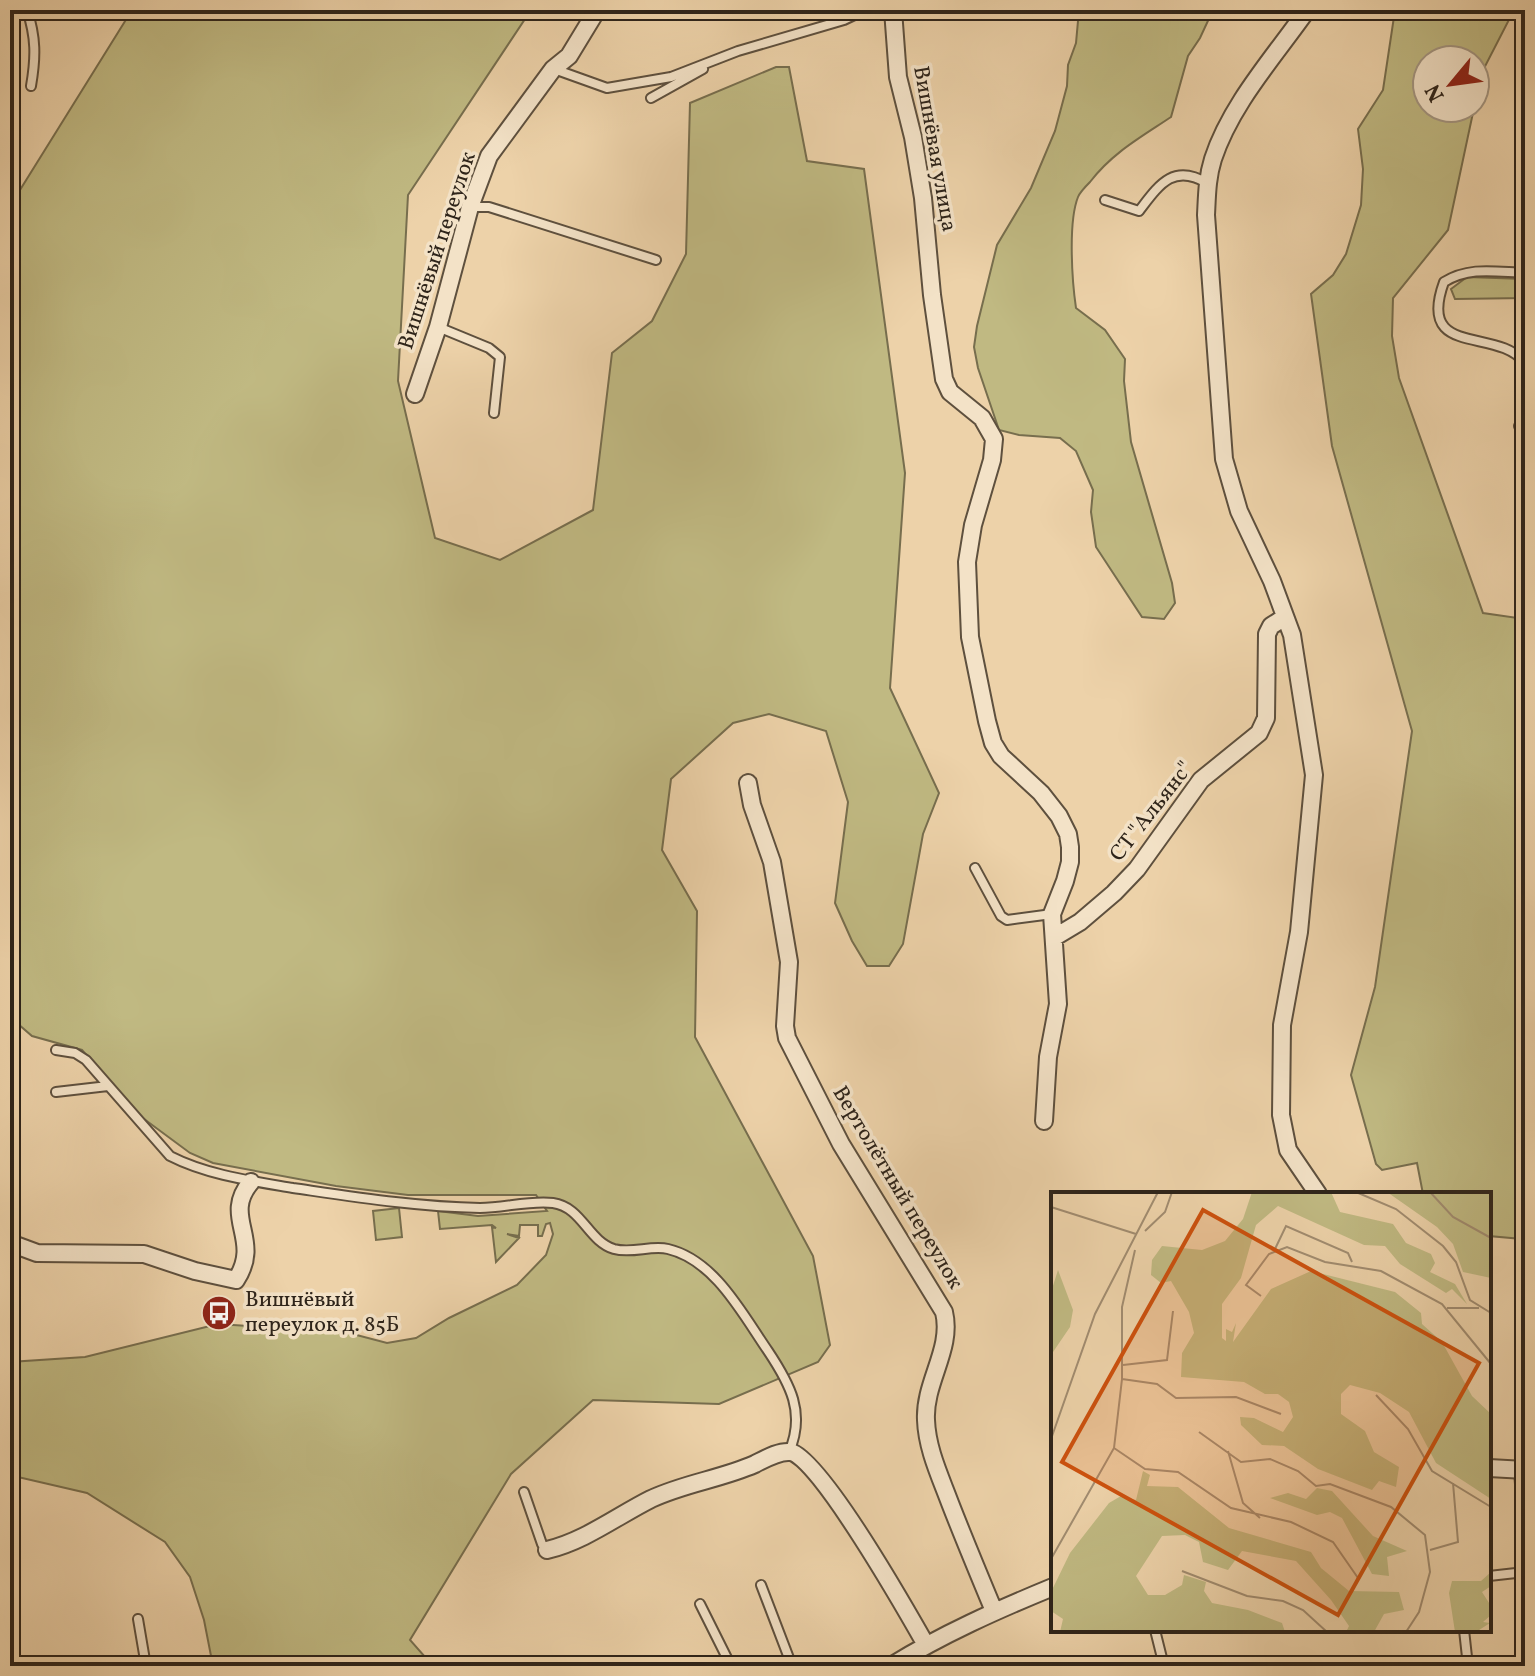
<svg xmlns="http://www.w3.org/2000/svg" width="1535" height="1676" viewBox="0 0 1535 1676" font-family="Vollkorn,serif">
<rect width="100%" height="100%" fill="#edd2a9"/>
<filter id="stains"><feTurbulence type="fractalNoise" baseFrequency=".0025" numOctaves="4"/><feColorMatrix values="0 0 0 0 .2 0 0 0 0 .09 0 0 0 0 .02 0 0 0 .5 -.17"/></filter>
<radialGradient id="worn" r=".72"><stop offset=".6" stop-color="#630" stop-opacity="0"/><stop offset="1" stop-color="#630" stop-opacity=".3"/></radialGradient>
<path fill="#c0b982" stroke="#776e4e" stroke-width="2" d="M132,10H531L408,195L398,381L435,538L500,560L593,510L612,353L652,321L686,254L690,103L776,67H789L807,161L864,169L905,473L890,688L939,793L923,834L903,944L889,966H867L852,941L835,903L848,802L826,731L769,714L733,723L671,779L662,850L697,911L695,1037L813,1256L830,1345L818,1362L719,1404L593,1400L511,1474L410,1640L433,1666H213L204,1620L190,1577L165,1542L87,1493L18,1477L10,1478V1362L85,1357L218,1324L349,1333L387,1343L416,1338L449,1318L517,1285L546,1255L553,1234L550,1223L546,1224L542,1236H538V1225H520L519,1236L507,1234L519,1238L496,1262L492,1227L496,1228L492,1225L440,1229L438,1211L478,1216L547,1211L536,1195H408L336,1186L213,1163L190,1153L136,1113L82,1050L32,1036L10,1017V206Z
M1079,10H1213L1200,38L1188,56L1171,117C1141,137 1112,153 1090,182C1086,186 1080,192 1078,197C1068,222 1072,281 1076,308L1105,330L1125,359L1124,381L1131,442L1172,583L1175,603L1164,619L1142,617L1096,547L1091,512L1093,490L1076,451L1060,438L1019,435L999,430L978,368L974,347L977,326L997,245L1031,188L1055,131L1067,86L1068,65L1076,43Z
M1395,10H1514L1480,76L1475,101V60H1427V108H1474L1448,230L1393,298L1392,336L1399,378L1483,613L1525,619V1242L1522,1239L1489,1236V1194H1423L1417,1163L1382,1170L1376,1164L1351,1075L1375,987L1412,731L1332,446L1311,294L1333,275L1346,254L1361,205L1363,169L1358,129L1383,90Z
M1467,277L1525,279V298L1455,299L1451,289Z
M399,1208L402,1237L376,1240L373,1211Z"/>
<g fill="none" stroke-linecap="round" stroke-linejoin="round">
<g stroke="#5e503e" stroke-width="12">
<path id="lane" d="M27,10C36,37 36,57 31,86
M554,69L607,88L671,77L738,51L844,20L865,10
M651,98L703,69
M1105,200L1139,211C1159,185 1173,163 1207,183
M471,207H489L656,260
M1525,273C1496,272 1470,266 1444,282C1416,359 1497,326 1525,363
M438,327L489,348L500,357L494,413
M1519,426L1525,439
M975,868L1001,916L1007,920L1052,914
M56,1050L75,1053L86,1060L170,1156C207,1175 252,1181 293,1188C355,1197 417,1207 480,1208C504,1208 530,1200 553,1203C582,1207 588,1241 614,1249C632,1254 651,1245 668,1249C715,1260 743,1315 768,1351C790,1384 806,1413 789,1452
M56,1092L108,1086
M1519,1470L1525,1555
M524,1492L542,1544L547,1550
M1489,1576L1525,1572
M761,1585L792,1666
M700,1604L731,1666
M138,1619L146,1666
M1155,1630L1164,1666
M1464,1630L1468,1666"/>
</g>
<g stroke="#5e503e" stroke-width="20">
<path id="street" d="M893,10L898,77L913,137L923,198L932,295L944,379L950,392L982,418L994,439L992,460L973,525L967,562L970,637L987,721L993,743L1001,756L1041,793L1059,816L1068,834L1070,847V862L1065,881L1052,914L1058,1004L1048,1057L1044,1121
M1307,10C1274,57 1231,104 1213,159C1207,178 1207,196 1206,215L1224,459L1239,511L1272,581L1292,635L1314,775L1299,932L1282,1025L1281,1115L1288,1150L1318,1194
M415,394L438,327L470,207L489,156L553,69L569,56L597,10
M748,783L752,805L772,862L789,962L785,1026L787,1038L841,1144L944,1312C953,1349 924,1382 926,1420C927,1449 940,1476 950,1503C964,1539 979,1575 994,1611
M1055,937L1080,922L1114,893L1137,869L1201,780L1259,733L1266,718L1267,634L1271,626L1285,617
M10,1243L37,1253L144,1254L195,1271L236,1280C263,1239 221,1217 251,1182
M1489,1468L1525,1470
M547,1550C585,1541 617,1516 651,1499C685,1483 721,1479 755,1464C765,1459 778,1451 790,1452C817,1453 909,1615 926,1645
M891,1666C943,1634 997,1610 1053,1587"/>
</g>
<use href="#lane" stroke="#f3e2c7" stroke-width="8"/>
<use href="#street" stroke="#f3e2c7" stroke-width="16"/>
</g>
<defs>
<g id="bus-disc" transform="scale(1.8)"><circle r="9.5" fill="#8f2418" stroke="#f3e2c7"/><path d="M-5-6H5V4H4V6H2V4H-2V6H-4V4H-5ZM-3.5-4V0h7V-4ZM-3.5 1.2v1.5H-2V1.2ZM2 1.2v1.5H3.5V1.2Z" fill="#fff"/></g>
</defs>
<g fill-rule="evenodd">
<use href="#bus-disc" x="219" y="1313"/>
</g>
<g text-anchor="middle" dominant-baseline="central" stroke-width="7" stroke-linejoin="round" paint-order="stroke">
<g font-size="22" fill="#2e241a" stroke="#f3e2c7">
<text transform="translate(934 149) rotate(80)">Вишнёвая улица</text>
<text transform="translate(438 251) rotate(-72)">Вишнёвый переулок</text>
<text transform="translate(1152 812) rotate(-52)">СТ "Альянс"</text>
<text transform="translate(897 1188) rotate(59)">Вертолётный переулок</text>
</g>
<g font-size="22" fill="#2e241a" stroke="#f3e2c7" text-anchor="start">
<text x="245" y="1300">Вишнёвый<tspan x="245" dy="25">переулок д. 85Б</tspan></text>
</g>
</g>
<g transform="translate(1051 1192)">
<rect width="440" height="440" fill="#edd2a9"/>
<path d="M201,0H280L289,20L342,32L355,51L380,62L384,71L379,80L404,92L416,112L401,97L395,101L349,72L334,54L313,53L227,14L205,33L190,86L171,112V146L175,149V137L181,140L185,131L182,150L220,97L260,79L344,100L370,121L371,132L391,150L421,204L440,222V307L385,271L358,220L329,201L299,193L290,202V222L314,239L323,260L348,275L345,295L328,289L321,298L267,277L233,254L211,253L190,233L189,225L203,226L232,240L242,225L238,210L227,202H214L193,190L130,185L131,161L143,141L138,120L120,89L110,91L100,83L101,68L111,54L151,58L174,49L192,27ZM336,0H440V86L412,80L402,52L386,35ZM7,78L22,118L19,135L0,163V100ZM92,279L99,283L96,294L127,295L178,336L260,360L270,376L298,399L348,400L353,418L333,422L323,440H295L298,434L280,408L245,369L191,359L177,378L152,370L148,350L134,343L111,344L85,384L97,403H114L131,393L133,383L155,390L153,399L161,411L197,418L231,431L234,440H9L12,427L0,419V400L19,361L58,311L70,304L85,308ZM266,296L281,299L322,344L356,359L336,365L338,384L321,382L291,326L279,320L266,323L219,306L237,301L255,307ZM440,380V394L431,400L440,414V423L432,430L439,431L425,440H404L398,401L401,389H430Z" fill="#c0b982"/>
<path fill="none" stroke="#a18c70" stroke-width="2" d="M305,0L345,17L392,54L405,70L419,108L440,121M379,0L402,25L440,46M0,15L85,42M94,39L114,20L121,0M224,57L235,34L297,61L301,70M210,104L195,93L218,62L236,55L274,70L330,79L391,112L440,172M396,116H428M72,173L116,168L122,119M71,187L106,192L125,206L185,205L230,222M325,203L357,237L381,279L440,315M148,240L190,270L219,267L247,279L265,294L279,292L340,315L374,343L379,380L368,420L355,440M0,247L44,122L107,0M63,256L94,277L127,280L180,316L240,330L282,350L307,386M177,259L192,311L209,326M379,358L407,350L402,291M0,367L63,256L71,187V115L84,58M131,379L196,404L232,409L252,418L276,440"/>
<path fill="#cc510e" fill-opacity="0.15" stroke="#cc510e" stroke-width="4" d="M152,18L428,171L287,423L11,270Z"/>
<rect width="440" height="440" fill="none" stroke="#2e241a" stroke-width="4"/>
</g>
<rect width="1535" height="1676" fill="none" stroke="#edd2a9" stroke-width="40"/>
<rect x="12" y="12" width="1511" height="1652" fill="none" stroke="#2e241a" stroke-width="4"/>
<rect x="20" y="20" width="1495" height="1636" fill="none" stroke="#2e241a" stroke-width="2"/>
<g transform="translate(1451 84) rotate(241)"><circle r="38" fill="#f3e2c7" stroke="#a49682" stroke-width="2"/>
<path d="M0-6L14 30L0 20L-14 30Z" fill="#8f2418"/>
<text y="-12" font-size="22" font-weight="bold" text-anchor="middle" fill="#2e241a">N</text>
</g>
<rect width="100%" height="100%" filter="url(#stains)"/>
<rect width="100%" height="100%" fill="url(#worn)"/>
</svg>
